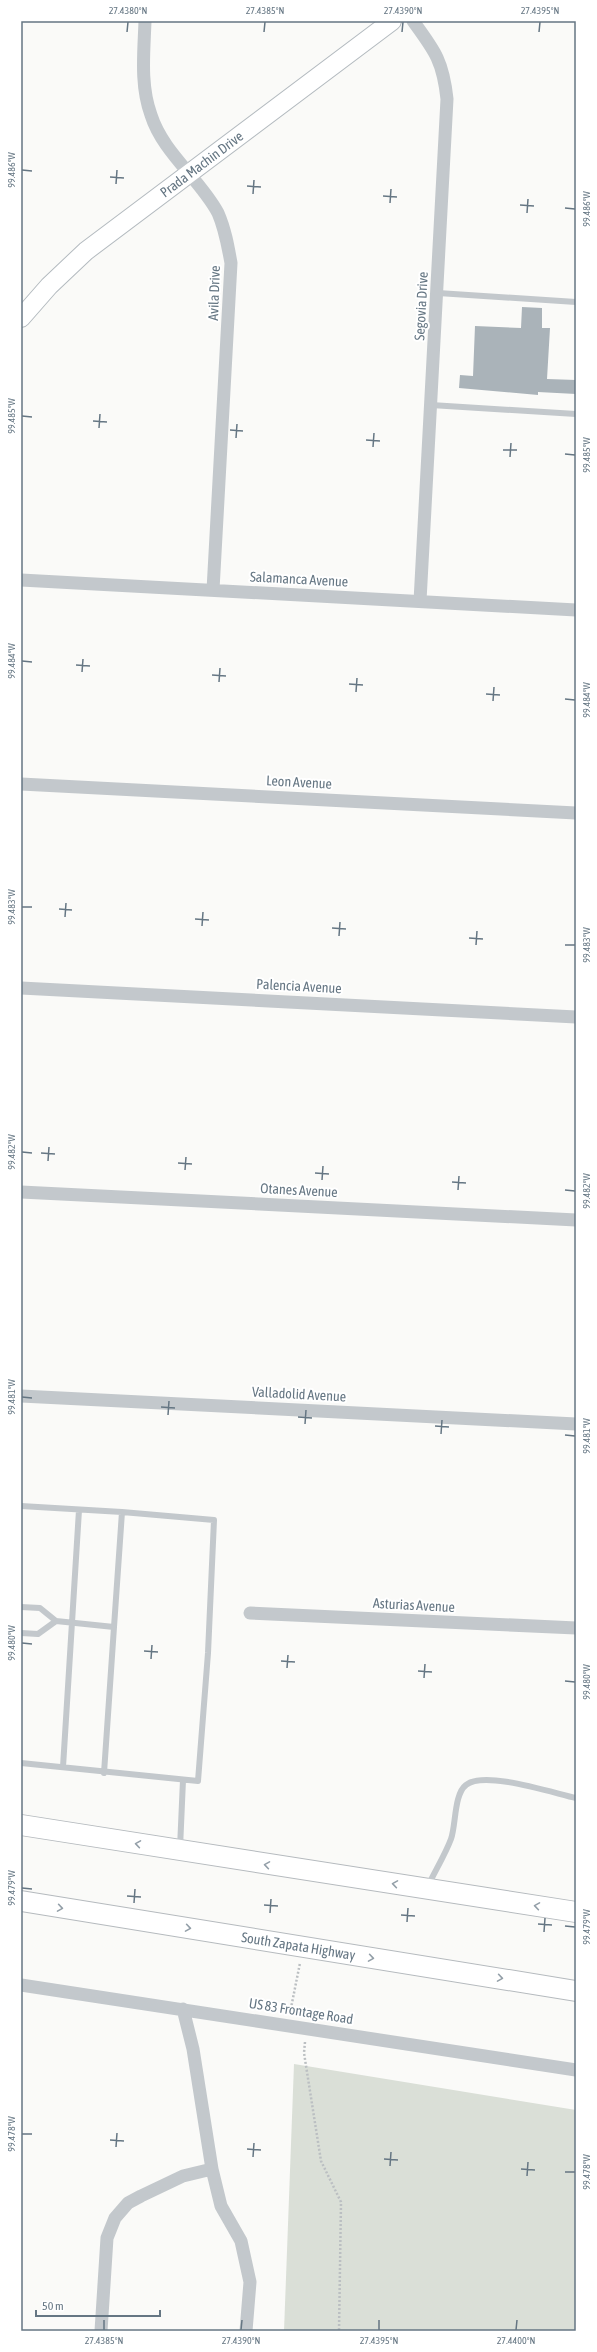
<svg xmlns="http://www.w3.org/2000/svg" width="597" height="2352" viewBox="0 0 597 2352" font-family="'Asap Condensed',sans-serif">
<rect width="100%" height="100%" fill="#fafaf8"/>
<path fill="#dadfd7" d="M294,2064L576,2110V2331H284Z"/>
<path fill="#aab3b9" d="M522,307L542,308V328H550L547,379L576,380V394L538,392V395L459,388L460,375L473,376L475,326L521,328Z"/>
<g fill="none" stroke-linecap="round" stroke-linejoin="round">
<g stroke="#b3babf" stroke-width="20">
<g id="secondary">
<path id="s1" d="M21,318L49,286L86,251L392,21"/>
</g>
</g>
<g stroke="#b5babe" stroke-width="22">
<g id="primary">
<path d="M21,1825L576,1912"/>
<path id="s2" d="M21,1901L576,1991"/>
</g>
</g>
<path stroke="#bbbfc2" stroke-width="2.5" stroke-dasharray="2 2" stroke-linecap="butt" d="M290,2013L300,1963
M305,2042L304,2053L321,2161L341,2202L339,2331"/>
<path stroke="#c3c8cc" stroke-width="6" d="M438,293L576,302
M431,405L576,414
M21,1506L122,1512L114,1627
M21,1607L40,1608L56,1621L114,1627L104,1773
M21,1633L38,1634L56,1621
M21,1763L198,1781L208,1653L214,1520L122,1512
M63,1767L79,1510
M180,1848L183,1780
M428,1886C435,1871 445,1855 451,1839C456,1825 454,1794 466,1785C484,1770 553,1793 576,1798"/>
<path stroke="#c3c8cc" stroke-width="13" d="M145,21C144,52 140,85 151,115C163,153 200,179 218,213C225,229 228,246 231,263L213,590
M413,21C435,51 443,61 447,99L420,601
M21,580L576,610
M21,784L576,813
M21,988L576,1017
M21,1192L576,1220
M21,1396L576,1424
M250,1613L576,1628
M21,1985L576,2070
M183,2009L193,2049L212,2169L221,2206L241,2241L250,2282L246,2331
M101,2331L107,2238L115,2218L128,2203L141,2196L183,2176L212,2169"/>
<use href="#secondary" stroke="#fff" stroke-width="18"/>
<use href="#primary" stroke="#fff" stroke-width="20"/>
</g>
<defs><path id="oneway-chevron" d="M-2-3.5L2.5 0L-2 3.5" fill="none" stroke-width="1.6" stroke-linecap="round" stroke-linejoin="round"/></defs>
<g stroke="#939fa8">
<use href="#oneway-chevron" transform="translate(138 1844) rotate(-171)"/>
<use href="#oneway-chevron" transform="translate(267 1865) rotate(-171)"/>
<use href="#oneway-chevron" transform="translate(395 1884) rotate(-171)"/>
<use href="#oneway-chevron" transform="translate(537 1906) rotate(-171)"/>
<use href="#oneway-chevron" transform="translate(60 1908) rotate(9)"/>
<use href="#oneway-chevron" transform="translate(188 1928) rotate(9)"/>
<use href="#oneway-chevron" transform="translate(371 1958) rotate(9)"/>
<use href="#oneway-chevron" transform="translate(500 1978) rotate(9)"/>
</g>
<path fill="none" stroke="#657683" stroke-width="1.5" d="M127,32L128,22M264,32L265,22M402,32L403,22M539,32L540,22M22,170L32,171M110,177L124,178M116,184L117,170M247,186L261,187M253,194L254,180M383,196L397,197M390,203L391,189M520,205L534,206M565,208L575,209M527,213L528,199M22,416L32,417M93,421L107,422M99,428L100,414M230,430L243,431M236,438L237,424M366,440L380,441M373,447L374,433M503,450H517M565,454L575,455M510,457L511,443M22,661L32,662M76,665L90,666M82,672L83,659M212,675L226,676M219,682L220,668M349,684L363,685M356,692L357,678M486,694L500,695M565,699L575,700M493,701L494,687M22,907H32M59,909L72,910M65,917L66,903M195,919L209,920M202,926L203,912M332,928L346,929M339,936L340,922M469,938L483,939M476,945L477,931M565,945H575M22,1152L32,1153M41,1153L55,1154M48,1161L49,1147M178,1163L192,1164M185,1170L186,1157M315,1173L329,1174M322,1180L323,1166M452,1182L466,1183M458,1190L459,1176M565,1190L575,1191M22,1397L32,1398M161,1407L175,1408M168,1415L169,1401M298,1417L312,1418M305,1424L306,1410M435,1426L449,1427M441,1434L442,1420M565,1435L575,1436M22,1643L32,1644M144,1651L158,1652M151,1659L152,1645M281,1661L295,1662M287,1668L288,1655M418,1671L432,1672M424,1678L425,1664M565,1681L575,1682M22,1888L32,1889M127,1896L141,1897M134,1903L135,1889M264,1905L278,1906M270,1913L271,1899M401,1915L415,1916M407,1922L408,1908M538,1924L552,1925M565,1926L575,1927M544,1932L545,1918M22,2134H32M110,2140L124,2141M116,2147L117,2133M247,2149L261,2150M253,2157L254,2143M384,2159L398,2160M390,2166L391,2152M521,2169L535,2170M565,2172H575M527,2176L528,2162M104,2330V2320M241,2330L242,2320M379,2330V2320M516,2330L517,2320"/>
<g text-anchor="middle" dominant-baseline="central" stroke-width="4" stroke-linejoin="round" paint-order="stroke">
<g font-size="14" fill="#657683" stroke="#fff">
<text stroke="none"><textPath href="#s1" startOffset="238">Prada Machin Drive</textPath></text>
<text transform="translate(214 293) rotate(-88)">Avila Drive</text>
<text transform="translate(421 306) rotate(-87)">Segovia Drive</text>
<text transform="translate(299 579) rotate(3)">Salamanca Avenue</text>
<text transform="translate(299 782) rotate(3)">Leon Avenue</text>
<text transform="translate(299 986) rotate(3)">Palencia Avenue</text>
<text transform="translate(299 1190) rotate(3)">Otanes Avenue</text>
<text transform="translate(299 1394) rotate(3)">Valladolid Avenue</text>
<text transform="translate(414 1605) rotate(3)">Asturias Avenue</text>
<text stroke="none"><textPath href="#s2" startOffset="281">South Zapata Highway</textPath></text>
<text transform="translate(301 2011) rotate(9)">US 83 Frontage Road</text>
</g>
</g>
<rect width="597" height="2352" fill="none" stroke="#ffffff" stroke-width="44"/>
<path d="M36 2310v6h124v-6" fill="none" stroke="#657683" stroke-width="2"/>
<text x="42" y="2310" font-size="12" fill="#657683" stroke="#ffffff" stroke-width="3" paint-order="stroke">50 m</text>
<rect x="22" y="22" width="553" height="2308" fill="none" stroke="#657683" stroke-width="1.5"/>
<g font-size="10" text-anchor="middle" fill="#657683">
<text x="128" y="14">27.4380°N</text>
<text x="265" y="14">27.4385°N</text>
<text x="403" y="14">27.4390°N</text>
<text x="540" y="14">27.4395°N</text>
<text transform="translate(11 170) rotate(-90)" y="4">99.486°W</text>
<text transform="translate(586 209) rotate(-90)" y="4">99.486°W</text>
<text transform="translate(11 416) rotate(-90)" y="4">99.485°W</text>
<text transform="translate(586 455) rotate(-90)" y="4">99.485°W</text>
<text transform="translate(11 661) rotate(-90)" y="4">99.484°W</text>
<text transform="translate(586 700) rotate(-90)" y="4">99.484°W</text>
<text transform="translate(11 907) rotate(-90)" y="4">99.483°W</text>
<text transform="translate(586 945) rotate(-90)" y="4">99.483°W</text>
<text transform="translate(11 1152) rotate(-90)" y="4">99.482°W</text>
<text transform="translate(586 1191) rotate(-90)" y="4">99.482°W</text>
<text transform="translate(11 1397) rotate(-90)" y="4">99.481°W</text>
<text transform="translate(586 1436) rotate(-90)" y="4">99.481°W</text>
<text transform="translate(11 1643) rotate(-90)" y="4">99.480°W</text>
<text transform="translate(586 1682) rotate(-90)" y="4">99.480°W</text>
<text transform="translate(11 1888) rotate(-90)" y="4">99.479°W</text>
<text transform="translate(586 1927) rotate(-90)" y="4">99.479°W</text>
<text transform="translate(11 2134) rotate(-90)" y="4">99.478°W</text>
<text transform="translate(586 2172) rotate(-90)" y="4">99.478°W</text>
<text x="104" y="2344">27.4385°N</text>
<text x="241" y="2344">27.4390°N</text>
<text x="379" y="2344">27.4395°N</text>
<text x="516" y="2344">27.4400°N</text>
</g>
</svg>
